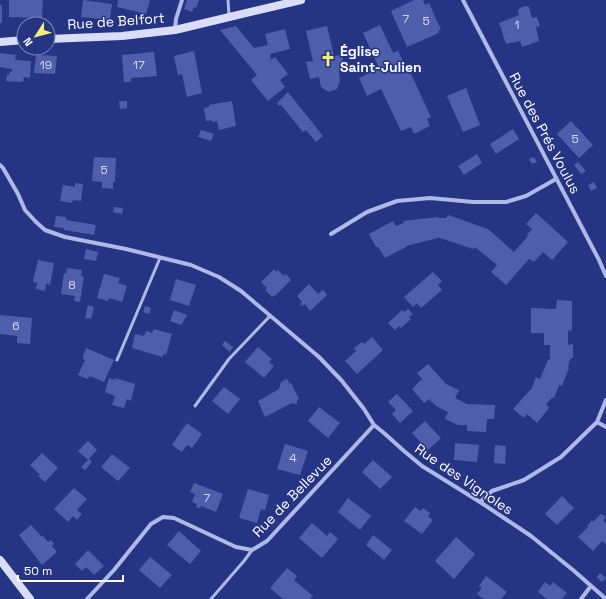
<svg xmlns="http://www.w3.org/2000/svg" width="606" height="599" viewBox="0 0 606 599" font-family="'Space Grotesk',sans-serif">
<rect width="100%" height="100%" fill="#263583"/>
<path fill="#4f5eab" d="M9,0H43L42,18L9,17Z
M83,0L112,4L110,20L81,17Z
M118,0H150L146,14L117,7Z
M187,0H199L196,8L194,7L192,12L184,9Z
M414,0H423L425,5L429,3L441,30L438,31L439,33L407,47L391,11Z
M0,5H2V23H0Z
M526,6L529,7L532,18L537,17L540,26L536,27L539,41L522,47L520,41L506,44L499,23L519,15L518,11L520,8Z
M380,25L393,53L398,51L409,74H411L431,117L427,119L430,126L414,134L411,127L401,131L381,89L367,96L359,78L379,68L363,33Z
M236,26L254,48L268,45L265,34L285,29L290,49L270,54L271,60L275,57L288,74L280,80L285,87L268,101L251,80L257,75L220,30Z
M327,26L334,56L342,55L345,69L339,70L340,81L337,89L329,92L321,87L319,77L310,79L306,62L313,61L306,31Z
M194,51L202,93L187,97L182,74L178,75L174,56Z
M154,52L157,76L131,78V82H124L122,55Z
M0,53L16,55L15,60L31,61L30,78L24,77L23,82L6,81L7,75H9L10,71L12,72V69L0,67Z
M36,55L57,56L55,74L34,73Z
M466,88L480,125L463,132L447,96Z
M288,92L323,136L316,142L306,130L303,132L281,105L279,106L277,103Z
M119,101H127V108L120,109Z
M232,101L236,126L219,130L217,121L212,122V120L206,121L204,108L209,107V105Z
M571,121L593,145L579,158L557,134Z
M513,129L519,139L496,154L490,144Z
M201,130L214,134L211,141L198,137Z
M477,154L482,163L464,175L458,166Z
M94,157L116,158L115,182H113V189L102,188V182L92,181Z
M534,157L537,162L532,164L529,159Z
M578,162L586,171L581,174L574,165Z
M594,182L597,188L591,191L588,185Z
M75,183L83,184L81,201L73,200L72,203L60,201L63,185L75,187Z
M114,207L123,208L122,214L113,212Z
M536,213L568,242L552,260L543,252L534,262L529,259L506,285L491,272L497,265L475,247L473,249L437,237L438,238L406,246V247L385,258L378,247H376L369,234L393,221L396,226L404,223L403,221L438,217V218H446L448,215L488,229L514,252L528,236L527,235L532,229L526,224Z
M56,216L66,217V220L96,225L94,235L64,230V228L54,227Z
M86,249L98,252L96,261L84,259Z
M38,260L54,263L50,285L46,284L45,291L36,289L37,283L33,282Z
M67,268L82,270L81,276L84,277L80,302L74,301L75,296L61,294L64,273L66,274Z
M274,269L276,272L278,270L284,276L286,274L291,280L275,296L274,295L272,297L265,290L267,288L261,282Z
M433,272L442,281L438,285L442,290L421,308L417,303L413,307L404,297Z
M104,274L120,278L118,283L127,286L122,302L109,298L108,301L97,298Z
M176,279L196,285L189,306L170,300Z
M309,284L318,294L323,290L327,295L310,311L305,304L302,306L300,304L302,302L297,296Z
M557,300L572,301V330L568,331V345L573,344V358L570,359L568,367L569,368L562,386L559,385L554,398H552L546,404L549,408L537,423L527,414L524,418L513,409L530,390H531L536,377L540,379L548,360L550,359V345H544V333H531V308L556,309Z
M88,305L94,307L91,319L85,318Z
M145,306L151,308L149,314L143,312Z
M408,309L413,314L409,317L411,319L401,328L399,326L395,330L388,323L402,310L404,312Z
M174,310L187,315L181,325L170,321Z
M0,315L32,318L30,344L17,343V336L0,334Z
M154,329L172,334L166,355L164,354L162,357L132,348L135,334L144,336L146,331L152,333Z
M372,337L383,350L357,374L345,361L356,351L354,348L362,342L364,344Z
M225,341L233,347L230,352L222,345Z
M258,347L272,359L269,362L274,366L264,378L245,362Z
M86,348L114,360L104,382L90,376L87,379L78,375L85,360L83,359V356Z
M428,364L446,384L459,390L455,398L467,404L495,405L494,419H487L486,432L467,431V425H458L445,419L448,412L436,406L429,399L424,403L412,389L422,379L417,373Z
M109,378L115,380V378L135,384L131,401L127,399L124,408L112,405L115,396L105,392Z
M287,379L290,384L291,383L299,399L297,400V404H295L292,403L265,417L258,401L279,389L281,382Z
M224,387L240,399L228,414L212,401Z
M397,394L413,411L400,423L392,414L396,410L388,402Z
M319,407L340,423L328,438L308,421Z
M425,421L441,438L428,450L412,433Z
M187,423L202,434L192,448L187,445L182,452L172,445Z
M88,441L97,450L88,460L78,451Z
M455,443L479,445L477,462L454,460Z
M285,444L308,451L300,475L277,469Z
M495,445L506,446L505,464L494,463Z
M42,453L58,468L45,482L38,476L40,475L30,465Z
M112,454L130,468L118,481L101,467Z
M89,459L92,462L85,470L81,467Z
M373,460L392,477L380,489L362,472Z
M194,483L223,494L216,512L201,506L200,508L196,507L197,504L192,502L195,494L190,492Z
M74,488L87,499L77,510L82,514L77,520L73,516L68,522L54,509Z
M248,489L269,495L265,510L261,509L257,523L239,518Z
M562,496L574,508L557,525L545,514Z
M348,498L371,516L360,530L338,512Z
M415,507L421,511L423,508L430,513L428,516L433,520L422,534L404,521Z
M601,514L605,516V519L603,520L606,523V542L605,544L602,541L593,551L578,537L588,527L587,526L592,520L593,522Z
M312,523L327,536L330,532L338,539L322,558L299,538Z
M31,525L42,537L43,536L48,542L51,540L54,544L52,546L57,552L42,565L19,535Z
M179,531L201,551L190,564L167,545Z
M373,535L392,550L384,560L366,545Z
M456,537L475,554L454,579L435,561Z
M88,550L104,566L94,575L86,567L82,571L75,564Z
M150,557L172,575L160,588L139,570Z
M287,568L297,576L294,580L313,596L310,599H283L270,588Z
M600,573L606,578L602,582L597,577Z
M486,576L507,592L501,599H484L477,594L482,588L479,586Z
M545,582L550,586L553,582L567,593L562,599H547L538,592Z"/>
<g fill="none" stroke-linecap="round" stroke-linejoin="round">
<path stroke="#afb9e7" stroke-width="3" d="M228,0L229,16
M117,360L160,258
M195,406L229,359L270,316
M211,599L244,561L252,550"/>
<path stroke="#afb9e7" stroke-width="4" d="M463,0L599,260L606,276
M175,29L176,19L182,0
M0,165L3,168L18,194L25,210L36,222L45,230L65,237L126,249L191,265L219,277L241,291L319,357L342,381L364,409L374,425L384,433L404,451L422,466L480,502L531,536L573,570L606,599
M331,234L367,212L397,201L430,198L473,202H506L526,196L556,179
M597,422L606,427
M480,502L492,491L524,480L561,457L597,422L606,400
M87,599L114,570L151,524L163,517L174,518L236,547L252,550L267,541L374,425
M581,599L591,586"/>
<path stroke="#d9ddf6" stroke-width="8" d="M48,39L122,36L175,30L301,0
M0,42L24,40
M0,560L30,599"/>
</g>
<defs>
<g id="church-bare" transform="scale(1.2)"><path d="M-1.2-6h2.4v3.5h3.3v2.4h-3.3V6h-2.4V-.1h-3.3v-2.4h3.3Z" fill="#f0ef74" stroke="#263583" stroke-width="2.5" paint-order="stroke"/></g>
</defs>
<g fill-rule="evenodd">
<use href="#church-bare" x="328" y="59"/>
</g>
<g text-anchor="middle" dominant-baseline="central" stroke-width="3" stroke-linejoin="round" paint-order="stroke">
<g font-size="12" fill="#d3d7ea">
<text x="406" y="19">7</text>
<text x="426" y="21">5</text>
<text x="517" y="25">1</text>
<text x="46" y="65">19</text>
<text x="139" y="65">17</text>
<text x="575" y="139">5</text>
<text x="104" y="170">5</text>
<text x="72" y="285">8</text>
<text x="16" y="326">6</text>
<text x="293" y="458">4</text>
<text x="207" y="498">7</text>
</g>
<g font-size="14" fill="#fff" stroke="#263583">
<text transform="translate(116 21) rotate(-4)">Rue de Belfort</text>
<text transform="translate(545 133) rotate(62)">Rue des Prés Voulus</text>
<text transform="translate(464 479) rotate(34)">Rue des Vignoles</text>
<text transform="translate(292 496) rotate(-46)">Rue de Bellevue</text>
</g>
<g font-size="14" font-weight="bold" fill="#fff" stroke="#263583" text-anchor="start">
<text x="340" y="51">Église<tspan x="340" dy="16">Saint-Julien</tspan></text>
</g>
</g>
<g transform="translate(36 36) rotate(234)"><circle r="19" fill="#263583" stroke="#7d86b5"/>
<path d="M0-3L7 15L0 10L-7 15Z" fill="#f0ef74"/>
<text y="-6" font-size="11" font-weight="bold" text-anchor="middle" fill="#ffffff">N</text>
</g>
<path d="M18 575v6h105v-6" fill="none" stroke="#ffffff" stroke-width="2"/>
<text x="24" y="575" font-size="12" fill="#ffffff" stroke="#263583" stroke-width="3" paint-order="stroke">50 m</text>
</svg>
